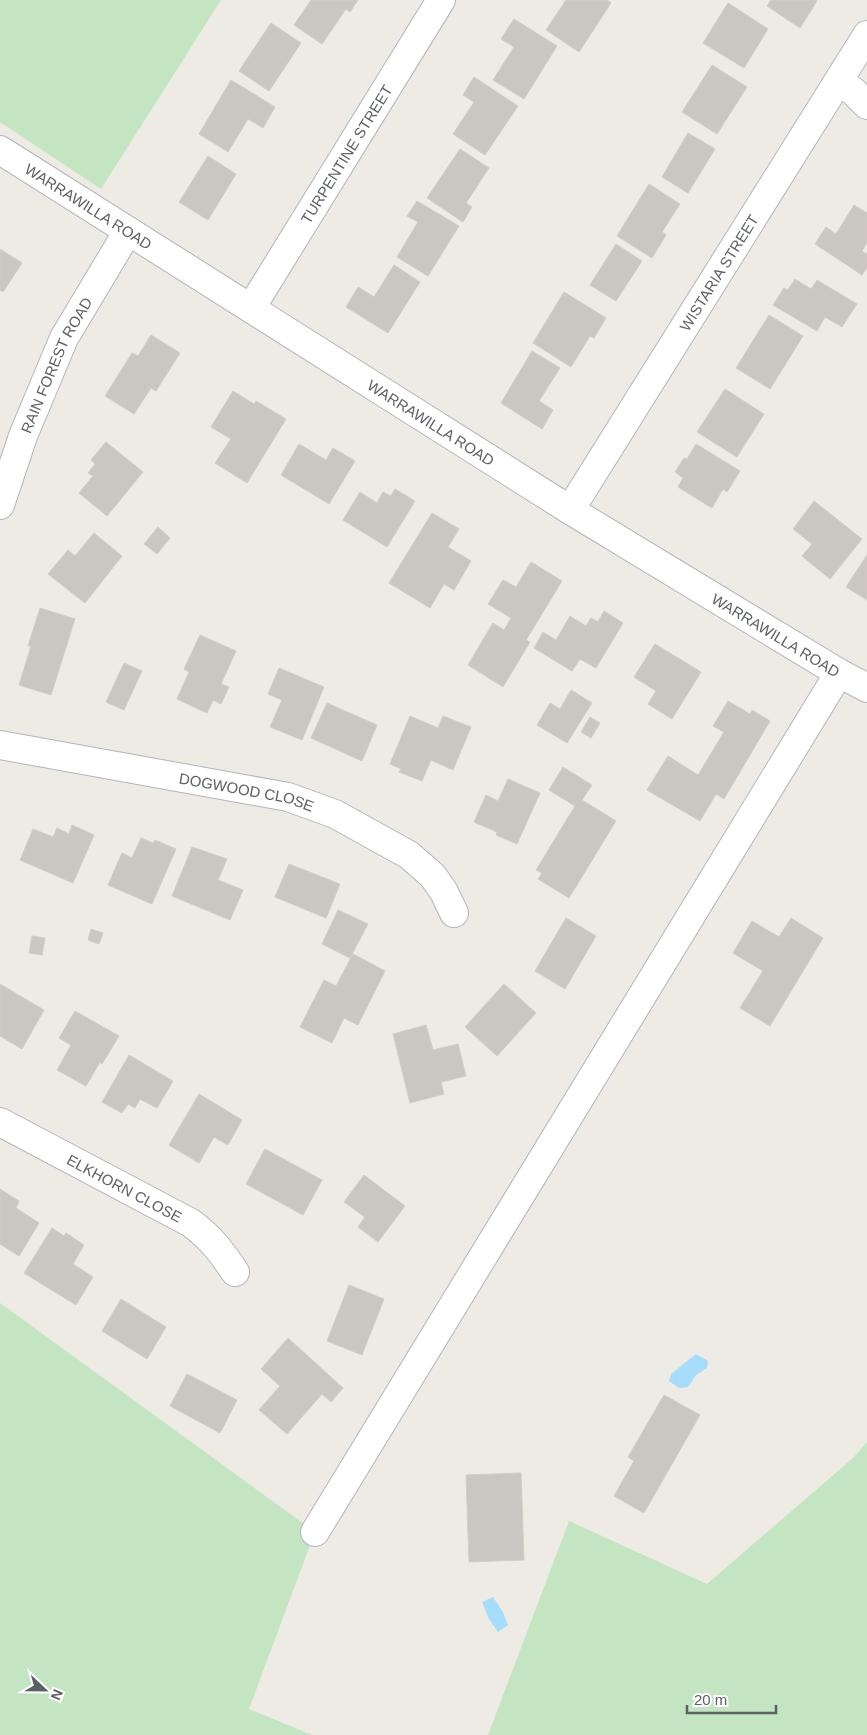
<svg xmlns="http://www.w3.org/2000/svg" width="867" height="1735" viewBox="0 0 867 1735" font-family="Helvetica,sans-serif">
<rect width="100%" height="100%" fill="#eeebe4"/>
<path fill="#c3e5c1" d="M0,0H221L101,189L0,122Z
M0,1303L315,1532L249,1709L312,1735H0Z
M867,1442V1735H488L569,1521L707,1584L853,1458Z"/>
<path fill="#a6dcfc" d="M696,1354L708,1361L707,1368L696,1375L688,1387L679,1388L669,1381L671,1374Z
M493,1597L503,1612L508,1625L498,1632L489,1619L482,1602Z"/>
<path fill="#cac6c1" stroke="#d3cdc2" d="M311,0H358L350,12L346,9L322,44L294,25Z
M566,0H607L611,3L579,52L546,30Z
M771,0H815L817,1L800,28L767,6Z
M728,3L768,29L744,68L703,43Z
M514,19L557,46L524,99L493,80L514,47L501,39Z
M271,23L301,43L269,91L239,71Z
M712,65L747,87L717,134L682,112Z
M474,77L518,106L485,155L453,134L474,102L463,95Z
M231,80L275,107L263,128L248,119L228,152L199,134Z
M688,133L715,149L688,193L662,177Z
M460,149L489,168L466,203L472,207L463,222L427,198Z
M208,156L236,174L208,220L179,202Z
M649,184L680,204L662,232L666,235L652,258L617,236Z
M417,201L459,226L428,276L397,257L418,222L407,216Z
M854,205L867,213V243L862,251L867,254V268L862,275L815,244L826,227L836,234Z
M616,244L642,261L616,301L590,285Z
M0,249L22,263L3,292L0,290Z
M394,265L420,282L388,333L346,307L358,287L374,297Z
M795,279L811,289L817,280L857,304L842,327L825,317L817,331L773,305L784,288L788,290Z
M564,292L606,318L594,338L590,336L571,367L533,343Z
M769,315L803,336L770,389L736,368Z
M151,335L180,353L156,391L151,388L134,414L105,396L132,353L138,356Z
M532,351L560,368L539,401L553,410L542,429L501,403Z
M725,389L764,414L737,457L697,432Z
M233,391L254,404L256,401L286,419L247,483L215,463L231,439L211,427Z
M106,442L143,472L107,516L79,493L93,476L88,473L95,464L91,460Z
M299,444L326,460L333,448L355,461L329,504L281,475Z
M696,444L740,471L727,492L723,489L712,508L678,487L683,478L675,472L684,458L687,459Z
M395,489L415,501L387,547L343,520L360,492L377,503L383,492L391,496Z
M814,501L862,539L830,579L802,556L812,544L793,529Z
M432,513L459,529L448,547L471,561L454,590L444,584L430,608L389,583Z
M158,527L170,538L157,554L144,544Z
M94,533L122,556L85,603L48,574L68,550L75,556Z
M867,555V600L846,587Z
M531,562L562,581L526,640L530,642L503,687L468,665L493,623L504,630L511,618L488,604L503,580L516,587Z
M40,608L75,619L51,695L19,685L31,646H28Z
M604,611L623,623L596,668L580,659L572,671L534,648L543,632L556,640L570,616L586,626L591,618L598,622Z
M200,635L236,651L221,684L229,687L221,704L213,700L207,713L177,699L189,672L184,669Z
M655,644L701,672L672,719L648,704L656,691L634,677Z
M124,663L142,671L124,710L106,702Z
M279,668L324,687L302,740L270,727L282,700L268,694Z
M571,690L592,703L567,743L537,725L550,703L560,709Z
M728,701L750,714L752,710L770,721L724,799L716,794L700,821L647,790L668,756L698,775L724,732L713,726Z
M327,703L377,725L362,761L311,738Z
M410,716L438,728L443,716L471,727L453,770L431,760L422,781L399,772L401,769L390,764Z
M590,717L600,723L591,738L581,732Z
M563,767L592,785L582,800L616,821L569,898L538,879L542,873L536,870L575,806L549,790Z
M508,779L540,793L517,844L496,835L497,832L474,822L486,795L498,801Z
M72,825L94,835L73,883L20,860L33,829L53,837L57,828L69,834Z
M141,838L153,843L155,840L176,849L152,904L108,885L122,853L132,858Z
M192,847L227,859L218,880L243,890L230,920L172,896Z
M289,864L340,884L326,918L275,897Z
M338,910L368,924L350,958L322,944Z
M566,918L596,936L565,989L535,971Z
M791,918L823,938L770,1026L740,1008L763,971L733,953L752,921L779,937Z
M91,929L103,933L99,944L88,940Z
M32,936L45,938L42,955L29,953Z
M353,954L385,971L358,1025L344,1018L332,1043L300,1027L324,980L336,986Z
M0,984L44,1010L22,1049L0,1036Z
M504,984L536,1013L497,1056L465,1027Z
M75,1011L119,1036L102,1064L100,1062L86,1086L57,1070L71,1045L59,1038Z
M426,1025L433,1050L458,1044L466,1076L441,1082L444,1094L410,1103L393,1034Z
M129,1055L173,1081L157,1108L140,1099L135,1108L128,1104L122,1113L102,1102Z
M199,1094L242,1120L228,1145L214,1137L199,1163L169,1145Z
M265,1149L322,1180L303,1215L246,1184Z
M364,1175L405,1206L378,1242L358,1227L365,1217L344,1202Z
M0,1189L19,1201L16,1208L39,1223L19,1256L0,1244Z
M52,1228L64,1236L66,1233L84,1245L73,1264L93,1277L76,1305L24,1273Z
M349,1285L384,1299L362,1355L327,1341Z
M121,1299L166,1327L147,1359L102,1331Z
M288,1338L343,1388L331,1402L322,1394L287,1434L259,1410L280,1386L261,1369Z
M187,1374L237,1400L220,1433L170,1406Z
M664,1395L700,1415L644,1513L614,1496L634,1461L628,1457Z
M521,1473L524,1560L469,1562L466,1475Z"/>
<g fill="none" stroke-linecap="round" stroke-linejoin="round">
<g stroke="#b1b5b9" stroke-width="30">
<g id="minor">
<path d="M839,82L853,91L867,105"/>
<path id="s1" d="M0,150L570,510L839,673L867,688"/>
<path id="s2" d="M251,308L441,0"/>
<path id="s3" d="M0,505L23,436L64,338L128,231"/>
<path id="s4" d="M570,510L867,35"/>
<path id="s5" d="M0,745L288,797L335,814L409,855L433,876L444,892L454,913"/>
<path id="s6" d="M0,1122L191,1223C211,1238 221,1251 235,1272"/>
<path d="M315,1532L839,673"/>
</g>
</g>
<use href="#minor" stroke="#fff" stroke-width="28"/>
</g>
<g text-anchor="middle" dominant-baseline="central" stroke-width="4" stroke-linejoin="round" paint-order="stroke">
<g font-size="15" fill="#5c6064" stroke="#fff">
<text stroke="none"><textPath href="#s2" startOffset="181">TURPENTINE STREET</textPath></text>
<text stroke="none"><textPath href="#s1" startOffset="105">WARRAWILLA ROAD</textPath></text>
<text stroke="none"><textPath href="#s4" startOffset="280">WISTARIA STREET</textPath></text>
<text stroke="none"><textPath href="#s3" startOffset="151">RAIN FOREST ROAD</textPath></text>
<text stroke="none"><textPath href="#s1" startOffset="510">WARRAWILLA ROAD</textPath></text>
<text stroke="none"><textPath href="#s1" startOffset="915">WARRAWILLA ROAD</textPath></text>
<text stroke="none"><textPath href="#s5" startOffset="251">DOGWOOD CLOSE</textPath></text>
<text stroke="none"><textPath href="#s6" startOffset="141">ELKHORN CLOSE</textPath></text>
</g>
</g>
<g transform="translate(45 1690) rotate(112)" stroke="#ffffff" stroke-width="4" paint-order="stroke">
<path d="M0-4L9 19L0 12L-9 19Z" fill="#5c6064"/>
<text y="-8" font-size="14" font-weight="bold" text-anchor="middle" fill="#5c6064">N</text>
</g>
<path d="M687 1705v8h89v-8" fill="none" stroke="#5c6064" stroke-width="2.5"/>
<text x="694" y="1705" font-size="15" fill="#5c6064" stroke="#ffffff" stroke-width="4" paint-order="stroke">20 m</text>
</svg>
